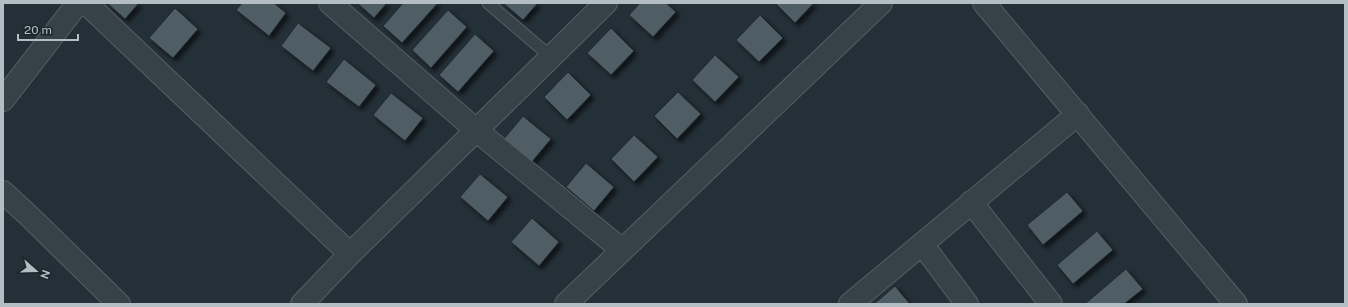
<svg xmlns="http://www.w3.org/2000/svg" width="1348" height="307" viewBox="0 0 1348 307" font-family="'Public Sans',sans-serif">
<defs>
<filter id="shadow"><feDropShadow dx="3.5" dy="3.5" stdDeviation="2" flood-color="#0009"/></filter>
</defs>
<rect width="100%" height="100%" fill="#243037"/>
<path fill="#505d65" stroke="#1f282e" filter="url(#shadow)" d="M107,3H139L125,19Z
M242,3H274L286,13L269,36L236,10Z
M357,3H387L374,18Z
M403,3H438L402,43L383,26Z
M503,3H538L523,20Z
M640,3H666L676,12L653,37L629,15Z
M775,3H814L795,23Z
M175,8L198,29L173,58L149,38Z
M448,10L467,27L431,68L412,50Z
M760,15L783,38L759,62L736,40Z
M298,23L331,48L313,71L281,46Z
M611,28L634,51L611,75L587,53Z
M475,34L494,51L458,92L439,75Z
M715,55L739,77L715,102L692,80Z
M344,59L376,85L359,107L326,82Z
M568,72L591,95L567,120L544,97Z
M678,92L701,114L677,139L654,116Z
M391,93L423,118L405,141L373,115Z
M523,116L551,139L531,163L503,140Z
M634,135L658,157L634,182L611,159Z
M586,163L614,187L594,211L566,187Z
M480,174L508,197L488,221L460,197Z
M1067,192L1083,211L1043,245L1027,225Z
M532,218L559,242L539,266L511,242Z
M1097,231L1113,250L1073,284L1057,265Z
M1126,269L1143,289L1124,304H1087L1086,303Z
M895,286L910,304H874Z"/>
<g fill="none" stroke-linecap="round" stroke-linejoin="round">
<g stroke="#555f65" stroke-width="13">
<path id="service" d="M488,3L551,57"/>
</g>
<g stroke="#555f65" stroke-width="24">
<path id="minor" d="M86,3L350,254
M330,3L476,130L622,250
M984,3L1236,304
M3,100L78,3
M3,192L27,214L119,304
M971,202L1051,304
M922,244L967,304
M302,304L350,254L606,3
M566,304L881,3
M850,304L1078,114"/>
</g>
<use href="#service" stroke="#374148" stroke-width="11"/>
<use href="#minor" stroke="#374148" stroke-width="22"/>
</g>
<rect width="1348" height="307" fill="none" stroke="#b2bdc4" stroke-width="8"/>
<g transform="translate(36 271) rotate(110)" stroke="#1d262c" stroke-width="3" paint-order="stroke">
<path d="M0-3L7 15L0 10L-7 15Z" fill="#b2bdc4"/>
<text y="-6" font-size="11" font-weight="bold" text-anchor="middle" fill="#b2bdc4">N</text>
</g>
<path d="M18 34v6h60v-6" fill="none" stroke="#b2bdc4" stroke-width="2"/>
<text x="24" y="34" font-size="12" fill="#b2bdc4" stroke="#1d262c" stroke-width="3" paint-order="stroke">20 m</text>
</svg>
